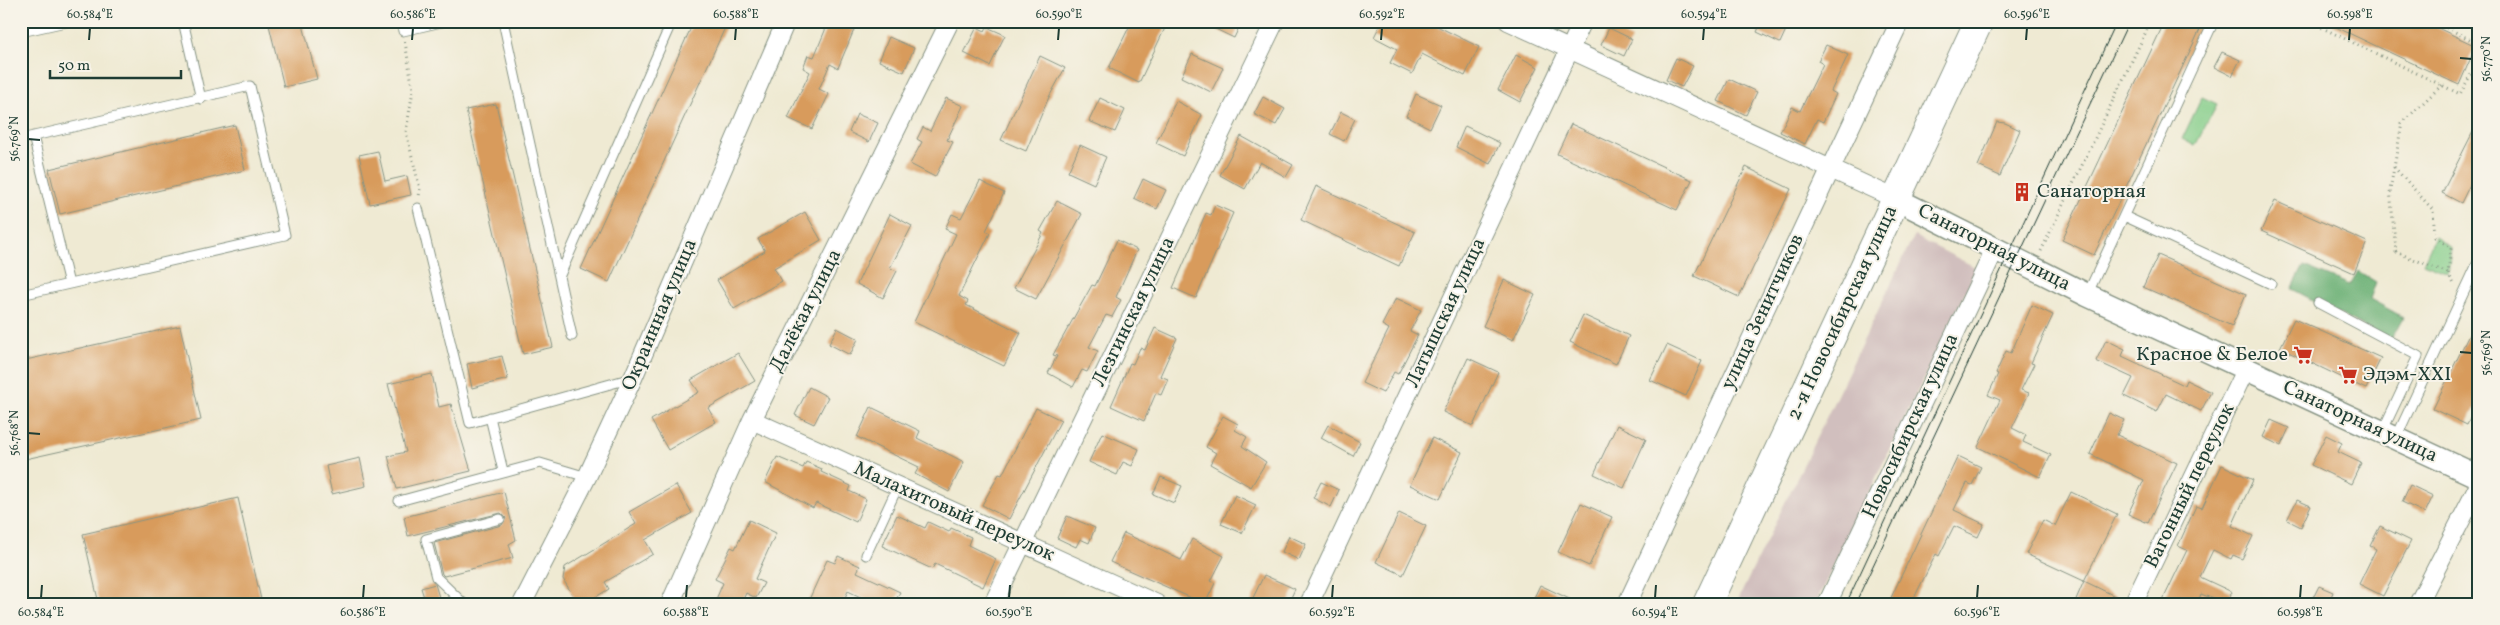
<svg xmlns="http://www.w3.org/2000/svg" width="2500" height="625" viewBox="0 0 2500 625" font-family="Vollkorn,serif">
<rect width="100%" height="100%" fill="#f7f3e8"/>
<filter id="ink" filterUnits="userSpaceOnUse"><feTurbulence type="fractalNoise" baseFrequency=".02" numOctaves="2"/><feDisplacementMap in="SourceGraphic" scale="10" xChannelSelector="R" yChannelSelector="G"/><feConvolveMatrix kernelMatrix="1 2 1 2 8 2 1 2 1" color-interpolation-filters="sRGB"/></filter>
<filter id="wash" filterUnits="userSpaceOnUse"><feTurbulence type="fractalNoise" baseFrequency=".0096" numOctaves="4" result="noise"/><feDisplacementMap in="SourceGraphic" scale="20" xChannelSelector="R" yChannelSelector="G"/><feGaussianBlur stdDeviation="1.12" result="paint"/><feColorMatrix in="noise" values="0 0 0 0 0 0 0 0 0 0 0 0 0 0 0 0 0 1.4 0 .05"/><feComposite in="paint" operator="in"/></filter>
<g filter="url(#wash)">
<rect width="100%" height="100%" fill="#efead3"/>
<path fill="#d1bfbe" d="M1914,236L1977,268L1815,604H1736Z"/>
<path fill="#84cd89" stroke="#52855e" d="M2202,97L2217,104L2195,146L2182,139Z
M2435,237L2451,248L2448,273L2423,263Z"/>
<path fill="#6bb075" stroke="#457654" d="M2304,266L2350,285L2358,271L2376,282L2370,299L2403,317L2390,341L2292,289Z"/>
<g id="blocks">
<path fill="#d89b5b" d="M268,21H302L317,79L284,87Z
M694,21H728L609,282L581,269Z
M829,21H850L848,28L854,30L838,68L830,64L819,89L829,94L812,129L788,118L810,72L803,68L808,55L814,57Z
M1132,21H1152L1165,28L1139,83L1109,68Z
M1199,21H1242L1234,38Z
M1382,21H1439L1437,26L1479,47L1465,76L1422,54L1412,74L1390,63L1397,49L1374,37Z
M1762,21H1790L1780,43L1757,32Z
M2165,21H2204L2094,255L2062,240Z
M2323,21H2423L2476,46L2459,85Z
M977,27L985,31L987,27L1005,35L990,66L964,53Z
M1609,28L1632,39L1624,56L1601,45Z
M889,37L914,48L904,72L879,61Z
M1826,45L1848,55L1831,91L1836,94L1823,122L1817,119L1805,144L1780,132L1792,107L1800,111L1823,64L1818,61Z
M2222,52L2240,60L2232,76L2214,67Z
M1192,54L1223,68L1211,92L1181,77Z
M1516,55L1538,67L1520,102L1498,90Z
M1040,56L1065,68L1049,97L1026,151L1001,140Z
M1676,58L1693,66L1682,87L1666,80Z
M1729,79L1757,92L1746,115L1718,101Z
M1416,94L1441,105L1430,128L1406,116Z
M1263,97L1285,109L1276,125L1254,114Z
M946,98L963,106L947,140L953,142L935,177L910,164L922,142L917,139L923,127L930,131Z
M1100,98L1125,110L1115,132L1089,121Z
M1176,101L1202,115L1183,156L1156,143Z
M496,104L553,347L523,354L466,110Z
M1341,112L1355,119L1344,141L1330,134Z
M857,114L878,123L869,142L849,132Z
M2479,120V166L2461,203L2442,193Z
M1997,122L2005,123L2020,130L2000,176L1978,166Z
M1571,124L1692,180L1677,210L1557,154Z
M235,125L245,170L60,214L49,169Z
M1465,126L1500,143L1490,164L1456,147Z
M1241,136L1293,165L1286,177L1260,162L1245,189L1220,175Z
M1080,145L1106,157L1094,184L1068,172Z
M378,151L385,181L407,176L411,195L370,204L359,155Z
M1746,167L1791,189L1739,297L1694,276Z
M1143,179L1166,190L1157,209L1134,198Z
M980,181L1004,193L986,231L990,233L959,296L968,301L966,305L1021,333L1004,366L914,322L956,234L945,229L952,214L961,218Z
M1316,186L1415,232L1399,266L1301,220Z
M1057,201L1082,214L1036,299L1014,288L1043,233L1040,231Z
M2275,201L2367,242L2354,273L2261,231Z
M1215,205L1233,213L1196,298L1173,288L1206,213L1211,215Z
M805,212L821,240L774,268L782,281L734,309L717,280L765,251L758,239Z
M890,214L912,226L890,268L897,271L883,298L857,284Z
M1117,240L1137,250L1116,297L1121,300L1112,317L1106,315L1089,347L1098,351L1087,372L1082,370L1073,387L1048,373L1057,356L1053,355L1092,285L1095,286Z
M2158,255L2246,294L2232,326L2143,287Z
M1504,280L1535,295L1513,340L1483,326Z
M1396,298L1421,310L1410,331L1418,335L1398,374L1394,372L1383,393L1362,383L1389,329L1382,325Z
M2032,305L2053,315L2031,363L2034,364L2021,390L2029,393L2012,428L2026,435L2023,442L2051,455L2040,477L1978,447L2000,400L1988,395L1998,374L1996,373L2006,351L2011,353Z
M2479,314V400L2467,425L2433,409Z
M1583,315L1629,336L1616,364L1570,342Z
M2294,319L2381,358L2366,389L2280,348Z
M180,326L201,420L21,460V361Z
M837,328L858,339L850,355L829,344Z
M1155,328L1177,338L1160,376L1168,379L1161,395L1156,393L1144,421L1111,406L1130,363L1133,364L1140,348L1145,350Z
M2106,340L2125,349L2122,356L2184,385L2186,380L2211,392L2201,411L2166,394L2157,412L2124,396L2133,378L2096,361Z
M1667,345L1702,361L1686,396L1650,380Z
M738,353L755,381L708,408L716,422L668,450L651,420L699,392L691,380Z
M502,356L508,379L472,388L467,364Z
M1468,358L1498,372L1473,426L1443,412Z
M432,374L439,407L451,404L471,471L397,489L388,456L406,452L388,384Z
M809,387L828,397L814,424L795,415Z
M871,407L920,431L917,438L964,462L949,492L915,474L919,467L857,437Z
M1036,408L1061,420L1009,519L982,505L999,474L1002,475Z
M2109,413L2124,420L2117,435L2177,463L2148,523L2128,514L2144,480L2090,454Z
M1223,416L1238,424L1235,430L1247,437L1242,446L1266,462L1251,487L1210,464L1216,453L1206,447Z
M2271,420L2289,428L2281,446L2263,437Z
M1328,425L1360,442L1353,456L1321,438Z
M1617,425L1646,439L1624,488L1594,474Z
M1102,433L1139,449L1132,466L1123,462L1117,475L1089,462Z
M2326,435L2342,443L2338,452L2361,463L2351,484L2311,465Z
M1432,438L1462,452L1440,499L1410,485Z
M1958,456L1981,467L1972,485L1967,483L1954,510L1984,524L1978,537L1954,526L1939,556L1936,554L1911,604H1888Z
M777,457L803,468L806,462L822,469L821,472L851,486L849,491L866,499L856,522L816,503L813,508L765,482Z
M360,458L366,486L332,494L326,466Z
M2222,465L2253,480L2232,526L2253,536L2242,559L2233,555L2231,559L2213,550L2200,577L2232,592L2226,604L2201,594L2197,604H2161L2187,550L2178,546L2196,506L2202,508Z
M1161,477L1182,486L1174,503L1153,494Z
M1321,482L1339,490L1331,507L1313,498Z
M676,485L692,513L645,540L653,554L605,582L609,589L584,604H578L563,579L565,567L636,524L629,512Z
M2410,485L2433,496L2425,513L2402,502Z
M504,492L516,540L509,544L513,558L444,576L442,574L434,543L502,525L506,518L501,513L408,536L404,517Z
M2071,492L2117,514L2084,581L2026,554L2043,520L2055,526Z
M1235,495L1256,505L1242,533L1221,524Z
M238,498L262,604H99L83,534Z
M2297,500L2311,506L2301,527L2287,520Z
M1581,503L1612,517L1589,566L1558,552Z
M1399,513L1426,526L1403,575L1376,562Z
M897,515L925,528L928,522L949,532L951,528L971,537L968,545L996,559L983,587L935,564L932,569L882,546Z
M1067,516L1095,528L1089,543L1080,539L1076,547L1057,538Z
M749,520L776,533L755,579L764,583L756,598L746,593L741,604H714L723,583L715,579L731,547L735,549Z
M2380,526L2411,541L2383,596L2359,584L2376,549L2370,546Z
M1124,533L1181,560L1192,539L1224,556L1211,581L1215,583L1205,604L1110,562Z
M1289,536L1306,544L1299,560L1282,552Z
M838,556L860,566L857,572L900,592L894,604H875L848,591L842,604H807L827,560L835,563Z
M1264,575L1295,589L1288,604H1250Z
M2084,581L2123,600V604H2074Z
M435,584L441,604H426L421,588Z
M1540,585L1580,604H1531Z
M2319,586L2333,592L2328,604H2310Z"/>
</g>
</g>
<g filter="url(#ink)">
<use href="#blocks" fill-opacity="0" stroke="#879484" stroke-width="1"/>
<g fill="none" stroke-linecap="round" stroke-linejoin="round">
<g stroke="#879484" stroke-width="11">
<path id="service" d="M183,21L201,99
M401,21L403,31L446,21
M503,21L572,336
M21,32L70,21
M33,136L69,284
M21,139L250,86L285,235L21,295
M418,208L470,423L632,378
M2124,216L2271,284
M560,275L672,21
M2087,295L2214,21
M2318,303L2418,356L2382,432
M490,417L503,471
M2396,438L2479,260
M399,501L540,463L587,477
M866,555L898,486
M464,604L436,577L426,539L500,519"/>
</g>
<g stroke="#879484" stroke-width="20">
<path id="minor" d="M1508,21L1896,199
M752,420L1157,604
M522,604L587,477L633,378L786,21
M670,604L752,420L950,21
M993,604L1275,21
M1309,604L1583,21
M1627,604L1900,21
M1827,604L1995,249
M2133,604L2246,368
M2418,604L2479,485"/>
</g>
<g stroke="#879484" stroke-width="25">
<path id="tertiary" d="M1896,199L2087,295L2479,477"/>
</g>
<g stroke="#879484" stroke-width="30">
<path id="primary" d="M1707,604L1979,21"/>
</g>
<path stroke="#879484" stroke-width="3" stroke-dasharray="1 4" stroke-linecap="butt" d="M2308,21L2460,94L2479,60
M2433,21L2479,44
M405,42L413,90L406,132L420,189L419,197
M2442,85L2402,123L2390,190L2396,252L2448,273
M2394,167L2433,210L2435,237L2451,248L2448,273L2454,284
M2041,251L2151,21"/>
<use href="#service" stroke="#fff" stroke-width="9"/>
<use href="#minor" stroke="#fff" stroke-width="18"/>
<use href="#tertiary" stroke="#fff" stroke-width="22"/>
<use href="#primary" stroke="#fff" stroke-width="28"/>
<path stroke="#1f3d34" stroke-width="1" d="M1846,604L2117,21
M1855,604L2129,21"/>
</g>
</g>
<path fill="none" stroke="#1f3d34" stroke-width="2" d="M89,40L90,28M412,40L413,28M735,40L736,28M1058,40L1059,28M1381,40L1382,28M1703,40L1704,28M2026,40L2027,28M2349,40L2350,28M2460,58L2472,59M28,139L40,140M2460,352L2472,353M28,433L40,434M41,598L42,585M363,598L364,585M686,598L687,585M1009,598L1010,585M1332,598L1333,585M1655,598L1656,585M1977,598L1978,585M2300,598L2301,585"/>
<defs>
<g id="building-bare" transform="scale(1.5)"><path d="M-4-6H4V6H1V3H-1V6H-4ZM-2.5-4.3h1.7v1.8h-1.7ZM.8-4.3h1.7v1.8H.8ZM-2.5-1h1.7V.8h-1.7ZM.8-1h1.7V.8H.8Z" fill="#c8321e" stroke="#f7f3e8" stroke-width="2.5" paint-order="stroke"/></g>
<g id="supermarket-bare" transform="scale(1.5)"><path d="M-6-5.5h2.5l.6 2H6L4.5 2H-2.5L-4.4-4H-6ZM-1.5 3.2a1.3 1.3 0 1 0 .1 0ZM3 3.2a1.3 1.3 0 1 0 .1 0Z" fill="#c8321e" stroke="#f7f3e8" stroke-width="2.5" paint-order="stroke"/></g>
</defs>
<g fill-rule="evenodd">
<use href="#building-bare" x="2022" y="192"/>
<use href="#supermarket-bare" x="2303" y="355"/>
<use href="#supermarket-bare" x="2348" y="375"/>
</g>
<g text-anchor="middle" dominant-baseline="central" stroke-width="4" stroke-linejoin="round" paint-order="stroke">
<g font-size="20" fill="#1f3d34" stroke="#f7f3e8" text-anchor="start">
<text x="2037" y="192">Санаторная</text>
<text x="2288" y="355" text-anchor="end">Красное &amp; Белое</text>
<text x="2363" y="375">Эдэм-XXI</text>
</g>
<g font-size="20" fill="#1f3d34" stroke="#f7f3e8">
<text transform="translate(1994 248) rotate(27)">Санаторная улица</text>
<text transform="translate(806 311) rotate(-63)">Далёкая улица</text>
<text transform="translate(1134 312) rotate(-64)">Лезгинская улица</text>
<text transform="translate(1763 312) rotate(-65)">улица Зенитчиков</text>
<text transform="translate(1446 313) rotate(-65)">Латышская улица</text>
<text transform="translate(1843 313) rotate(-65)">2-я Новосибирская улица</text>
<text transform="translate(660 315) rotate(-67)">Окраинная улица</text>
<text transform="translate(2360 422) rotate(25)">Санаторная улица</text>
<text transform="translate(1911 426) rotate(-65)">Новосибирская улица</text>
<text transform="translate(2190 486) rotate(-64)">Вагонный переулок</text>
<text transform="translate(954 512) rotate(24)">Малахитовый переулок</text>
</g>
</g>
<rect width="2500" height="625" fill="none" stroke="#f7f3e8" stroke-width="55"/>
<path d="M50 70v8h131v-8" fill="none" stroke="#1f3d34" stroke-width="2.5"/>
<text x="58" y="70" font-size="15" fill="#1f3d34" stroke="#f7f3e8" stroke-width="4" paint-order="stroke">50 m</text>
<rect x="28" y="28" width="2444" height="570" fill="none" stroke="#1f3d34" stroke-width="2"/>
<g font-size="12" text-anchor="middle" fill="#1f3d34">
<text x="90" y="18">60.584°E</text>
<text x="413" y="18">60.586°E</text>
<text x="736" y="18">60.588°E</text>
<text x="1059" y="18">60.590°E</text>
<text x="1382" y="18">60.592°E</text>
<text x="1704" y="18">60.594°E</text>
<text x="2027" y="18">60.596°E</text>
<text x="2350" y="18">60.598°E</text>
<text transform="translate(2486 59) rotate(-90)" y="4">56.770°N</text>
<text transform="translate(14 139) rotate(-90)" y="4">56.769°N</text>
<text transform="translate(2486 353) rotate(-90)" y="4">56.769°N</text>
<text transform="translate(14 433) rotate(-90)" y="4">56.768°N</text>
<text x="41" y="616">60.584°E</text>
<text x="363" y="616">60.586°E</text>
<text x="686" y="616">60.588°E</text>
<text x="1009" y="616">60.590°E</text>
<text x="1332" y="616">60.592°E</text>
<text x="1655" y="616">60.594°E</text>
<text x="1977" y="616">60.596°E</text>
<text x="2300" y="616">60.598°E</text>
</g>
</svg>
